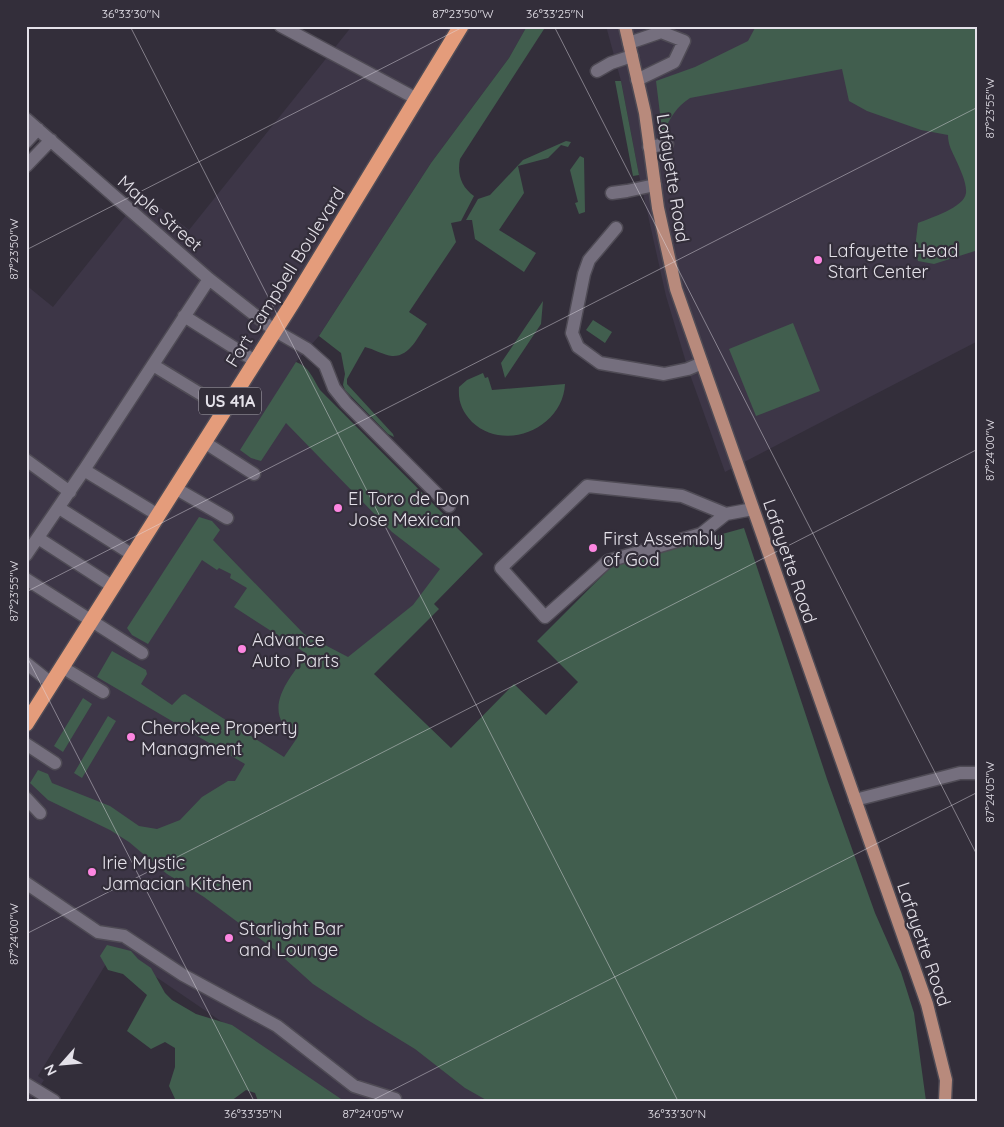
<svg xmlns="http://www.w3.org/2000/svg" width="1004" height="1127" viewBox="0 0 1004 1127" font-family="Quicksand,sans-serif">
<rect width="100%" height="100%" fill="#332e3a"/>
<path fill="#3d3647" d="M352,26H527L509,58L431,163L319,336L296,362L455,567L359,662L514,1101H338L115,949L38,1076L44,1080L30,1101H26V285L53,307L143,194L189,230Z
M606,26H978V341L725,472L688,369L666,296L639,175L621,81Z"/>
<path fill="#415e4e" d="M527,26H546L460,159C457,174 461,187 474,196L461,221L451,223L456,242L409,312L427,324C418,336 410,357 392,356C384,355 373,349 365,347L347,379V384L393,434L394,437L388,434L345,390L343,385L345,374L341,353L319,336L431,163L509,58Z
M756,26H978V254L975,251L934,264L918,261L915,248L918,223C930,218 964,208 966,193C967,183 960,169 956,160C952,151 948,145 948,135L921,130L867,111L849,101L842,69L690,98C676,107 671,117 664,131L662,130L656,81L695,67L748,41Z
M615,81H621L639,175L633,176Z
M566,141L571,142L568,147L561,145L548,158L518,166L524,193L499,230L536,253L524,272L475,239L472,220H466L478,199L490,195L523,160Z
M580,156L584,158L585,212L579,214L575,203L578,202L570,170Z
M543,301L541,324L505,378L501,363Z
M593,320L612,332L605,343L586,330Z
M793,323L820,391L756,416L729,349Z
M296,362C309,366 313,379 320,390L483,554L434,604L439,609L374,674L451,748L514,684L546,715L578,682L537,641L614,564L744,528L827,779L875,913L901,972L914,1013L926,1101H488L465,1088L415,1049L366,1019L313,984L275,950L204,897L167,874L129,842L110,830L48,800L30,783L38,770L48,774L52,783L110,806L139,826L157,829L180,820L202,797L228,781H235L245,764L97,677L112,651L146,670L147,674L141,684L172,705L182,695L185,694L284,757L297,738C292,734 287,730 283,724C268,700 294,673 307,654L234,607L247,588L230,578L231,574L219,568L217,570L202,560L148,644L132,635L127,628L199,517L212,521L220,530L213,540L304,634L348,657L413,605L440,569L392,532L286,423L261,461L251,458L240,450Z
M483,373L485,378L488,377L492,390L565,384C563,428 505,453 472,422C462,411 458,402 459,387L467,380Z
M83,698L92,704L63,752L54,746Z
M108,716L116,721L82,778L74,773Z
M107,945L131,951L138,959L151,968L165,993L172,1000L196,1014L232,1025L344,1101H258L255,1093L246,1090L231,1101H176L169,1086L175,1067V1048L165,1042L151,1049L127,1031L147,995L123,974L108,970L100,956Z"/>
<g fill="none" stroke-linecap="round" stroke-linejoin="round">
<g stroke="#4f4b55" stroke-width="15">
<path id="minor" d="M281,26L417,99
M629,43L661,32L684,41L674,62L637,80
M597,71L611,63L632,56
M26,119L209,279L274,330L307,349L325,365L334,388L346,403L449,506
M26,142L38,129
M649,147L667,144
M26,166L51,140
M612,193L627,191L655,185
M616,228L589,260L584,274L572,333L578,347L600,363L664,374L688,369L702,363
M184,316L255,361
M153,365L225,409
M204,442L254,474
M26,460L70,492
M175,488L227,518
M59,508L133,555
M726,514L701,534L608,561L545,617L501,568L587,486L682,496L726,514L753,509
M158,515L84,470L209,279
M38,538L112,586
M26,555L84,470
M26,579L142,653
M26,663L51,683
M62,667L103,692
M26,744L55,763
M26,798L40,813
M855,800L960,773H978
M26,883L98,932L124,936L183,975L277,1026L354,1086L395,1099
M26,1084L54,1101"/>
</g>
<g stroke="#4f4b55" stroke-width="15">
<path id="major" d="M625,26L645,113L658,208L676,289L927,1004L946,1080L945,1101"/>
</g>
<g stroke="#4f4b55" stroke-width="18">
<path id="highway" d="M26,724L293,302L461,26"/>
</g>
<use href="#minor" stroke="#756f7e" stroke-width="12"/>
<use href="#major" stroke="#b88a7c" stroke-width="12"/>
<use href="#highway" stroke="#e49c7b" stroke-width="15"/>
</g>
<path fill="none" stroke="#e4e1e9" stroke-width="1" stroke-opacity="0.45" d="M130,26L678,1101M554,26L978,857M26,250L465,26M26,592L978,107M26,655L254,1101M26,934L978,449M371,1101L978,792"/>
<g fill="#fd86e1" stroke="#332e3a" stroke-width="2">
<circle cx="818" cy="260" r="5"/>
<circle cx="338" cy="508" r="5"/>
<circle cx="593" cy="548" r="5"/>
<circle cx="242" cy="649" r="5"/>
<circle cx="131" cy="737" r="5"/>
<circle cx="92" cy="872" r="5"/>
<circle cx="229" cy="938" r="5"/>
</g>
<g text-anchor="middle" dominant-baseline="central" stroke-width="4.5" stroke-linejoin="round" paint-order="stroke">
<rect fill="#332e3a" stroke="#afabb4" stroke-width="1" x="199" y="387.5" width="62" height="27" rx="4"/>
<g font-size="16" font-weight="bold" fill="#e4e1e9">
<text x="230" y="401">US 41A</text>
</g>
<g font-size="18" fill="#e4e1e9" stroke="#332e3a">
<text transform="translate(673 178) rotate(81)">Lafayette Road</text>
<text transform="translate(160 213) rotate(41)">Maple Street</text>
<text transform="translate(285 277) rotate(-58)">Fort Campbell Boulevard</text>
<text transform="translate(790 561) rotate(71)">Lafayette Road</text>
<text transform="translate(924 944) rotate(71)">Lafayette Road</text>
</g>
<g font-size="18" fill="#e4e1e9" stroke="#332e3a" text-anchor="start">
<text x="828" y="250">Lafayette Head<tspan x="828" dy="21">Start Center</tspan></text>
<text x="348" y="498">El Toro de Don<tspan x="348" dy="21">Jose Mexican</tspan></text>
<text x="603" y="538">First Assembly<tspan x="603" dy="21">of God</tspan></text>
<text x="252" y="639">Advance<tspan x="252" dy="21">Auto Parts</tspan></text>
<text x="141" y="727">Cherokee Property<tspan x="141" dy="21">Managment</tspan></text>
<text x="102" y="862">Irie Mystic<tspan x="102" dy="21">Jamacian Kitchen</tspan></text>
<text x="239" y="928">Starlight Bar<tspan x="239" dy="21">and Lounge</tspan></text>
</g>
</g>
<rect width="1004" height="1127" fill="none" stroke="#332e3a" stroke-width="55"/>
<g transform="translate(62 1064) rotate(243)" stroke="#332e3a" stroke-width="4" paint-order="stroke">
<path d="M0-4L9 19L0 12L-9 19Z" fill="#e4e1e9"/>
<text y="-8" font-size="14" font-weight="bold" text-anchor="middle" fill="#e4e1e9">N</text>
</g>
<rect x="28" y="28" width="948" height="1072" fill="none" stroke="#e4e1e9" stroke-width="2"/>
<g font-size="12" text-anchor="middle" fill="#e4e1e9">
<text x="131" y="18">36°33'30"N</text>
<text x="463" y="18">87°23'50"W</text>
<text x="555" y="18">36°33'25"N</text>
<text transform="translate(990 108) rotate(-90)" y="4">87°23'55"W</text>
<text transform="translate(14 249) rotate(-90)" y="4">87°23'50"W</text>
<text transform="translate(990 450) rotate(-90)" y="4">87°24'00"W</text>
<text transform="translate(14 591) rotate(-90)" y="4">87°23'55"W</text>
<text transform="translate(990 792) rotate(-90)" y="4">87°24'05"W</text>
<text transform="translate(14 934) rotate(-90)" y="4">87°24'00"W</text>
<text x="253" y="1118">36°33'35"N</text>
<text x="373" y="1118">87°24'05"W</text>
<text x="677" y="1118">36°33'30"N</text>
</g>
</svg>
